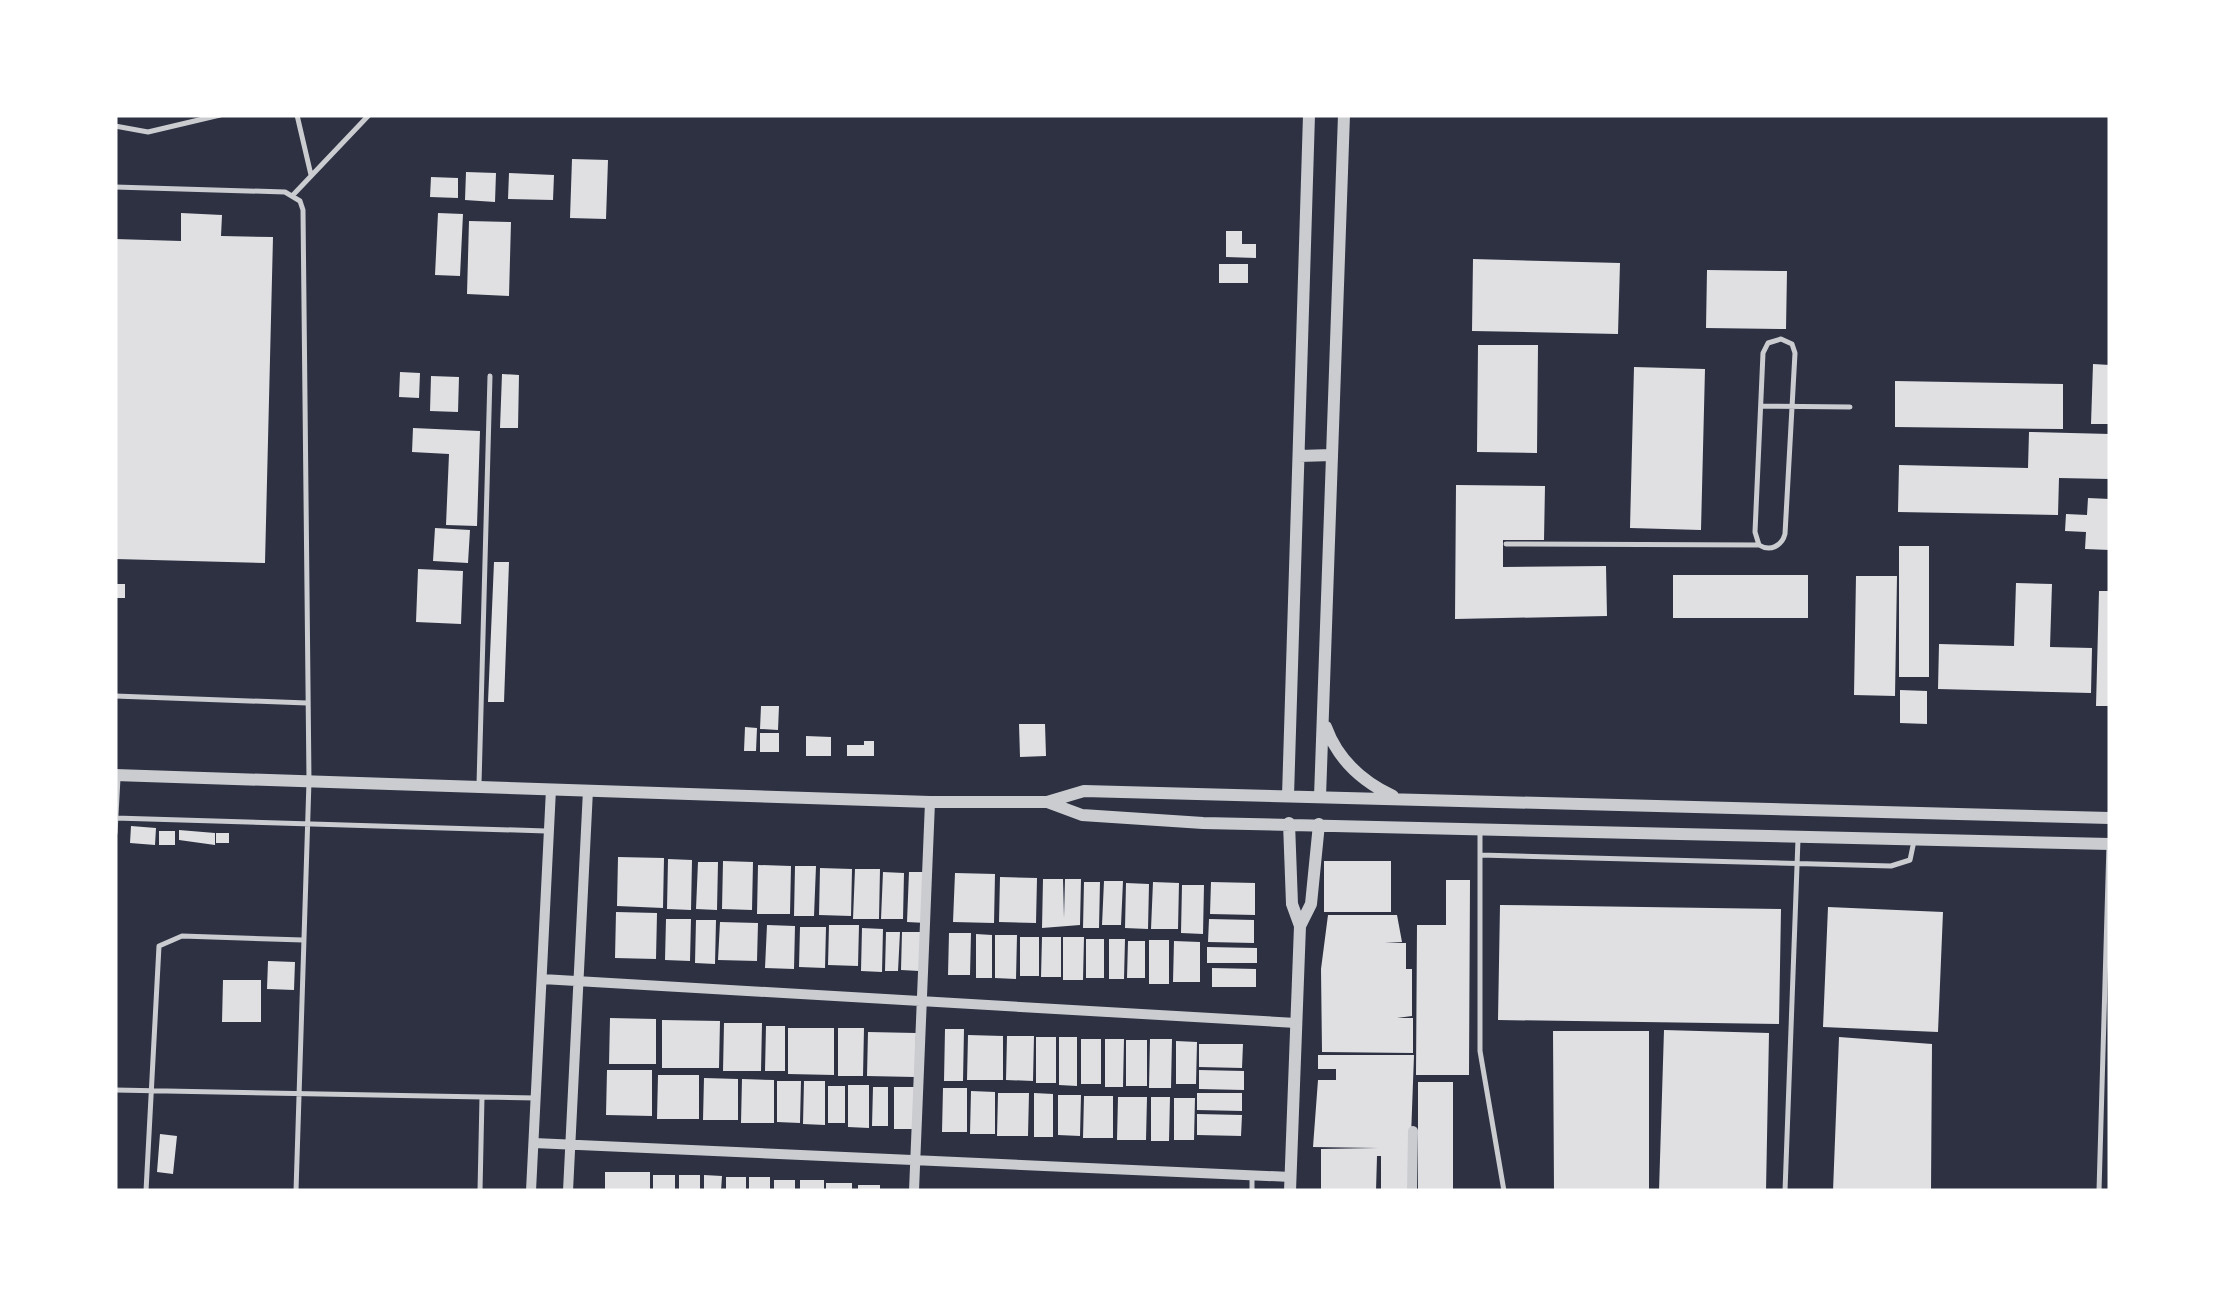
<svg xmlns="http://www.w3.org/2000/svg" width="2225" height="1306" viewBox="0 0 2225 1306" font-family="Lato,sans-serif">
<rect width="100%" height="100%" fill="#2d3142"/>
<path fill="#e0e0e3" d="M572,159L608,160L606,219L570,218Z
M466,172L496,173L495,202L465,200Z
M509,173L554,175L553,200L508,199Z
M431,177L458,178V198L430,197Z
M181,213L222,215L221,236L273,237L265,563L115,559V239L181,241Z
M438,213L463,214L460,276L435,275Z
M469,221L511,222L509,296L467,294Z
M1226,231H1242V244H1256V258L1226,257Z
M1473,259L1620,263L1618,334L1472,331Z
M1219,264H1248V283H1219Z
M1707,270L1787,271L1786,329L1706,328Z
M1478,345H1538L1537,453L1477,452Z
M2093,364L2110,365V424H2091Z
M1634,367L1705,369L1701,530L1630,528Z
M400,372L420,373L419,398L399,397Z
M502,374L519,375L518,428H500Z
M431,376L459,377L458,412L430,411Z
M1895,381L2063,384V429L1895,427Z
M413,428L480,431L477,526L446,525L449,454L412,452Z
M2029,432L2110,434V479L2059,478L2058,515L1898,512L1899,465L2028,468Z
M1456,485L1545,486L1544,540H1503V567L1606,566L1607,616L1455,619Z
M2088,498L2110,499V550L2085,549L2086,532L2065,531L2066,514L2087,515Z
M435,528L470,530L468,563L433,561Z
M1899,546H1929V677H1899Z
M494,562H509L504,702H488Z
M418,569L463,571L461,624L416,622Z
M1673,575H1808V618H1673Z
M1856,576H1897L1895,696L1854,695Z
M2016,583L2052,584L2050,647L2092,648L2091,693L1938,689L1939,644L2014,646Z
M115,584H125V598H115Z
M2099,591H2110V706H2096Z
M1900,690L1927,691V724L1900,723Z
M761,706H779L778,730L760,729Z
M1019,724H1045L1046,756L1020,757Z
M745,727L757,728L756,751H744Z
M760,733H779V752H760Z
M806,736L831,737V756H806Z
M864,741H874V756H847V745H864Z
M131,826L156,828L155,845L130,843Z
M179,830L215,833V845L179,840Z
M159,831H175V845H159Z
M216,833H229V843H216Z
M618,857L664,858L663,908L617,906Z
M668,859L692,860L691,910L667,909Z
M723,861L753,862L752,910L722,909Z
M1324,861H1391V912H1324Z
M698,862H718L717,910L696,909Z
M758,865L791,866L790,914H757Z
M795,866H816L814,916H794Z
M820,868L852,869L851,916L819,915Z
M855,869H880L879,919H853Z
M883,872L904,873L903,919H881Z
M909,872H927L926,923L907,922Z
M955,873L995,874L994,923L953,922Z
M1000,877L1037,878L1036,923L999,922Z
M1043,879H1063L1064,918L1065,879H1081L1080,925L1042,928Z
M1446,880H1470L1469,1075H1416L1417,925H1446Z
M1104,881H1123L1121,925H1102Z
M1084,882H1100L1099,928H1083Z
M1153,882L1179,883L1178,929H1151Z
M1211,882L1255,883V915L1210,914Z
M1126,883L1149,884L1148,929L1125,928Z
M1182,885H1204L1203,934L1181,933Z
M1500,905L1781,909L1779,1024L1498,1020Z
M1828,907L1943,912L1938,1032L1823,1027Z
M616,912L657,913L656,959L615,958Z
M1328,915H1397L1402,942L1385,943H1406V969H1412V1016L1397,1018H1413V1053L1322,1052L1321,969Z
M666,919H691L690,961L665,960Z
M1209,919L1254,920V943L1208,942Z
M696,920H716L715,964L695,963Z
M720,922L758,923L757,961L718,960Z
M767,925L795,926L794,969L765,968Z
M829,925H859L858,966L828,965Z
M800,927H826L825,968L799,967Z
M862,928L883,929L882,972L861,971Z
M886,932H900L898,971H885Z
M902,932H921L919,971L901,970Z
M949,933H971L970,975H948Z
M976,934L992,935V978H976Z
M995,935H1017L1016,979L995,978Z
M1020,937H1039V976H1020Z
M1042,937H1061V977H1041Z
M1063,937H1084L1083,980H1063Z
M1086,939H1104V978H1086Z
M1109,939H1125L1124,979H1109Z
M1149,940H1169V984H1149Z
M1128,941H1145V978H1127Z
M1174,941L1200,942V982H1173Z
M1207,947L1257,948V963H1207Z
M268,961L295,962L294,990L267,989Z
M1212,968L1256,969V987H1212Z
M223,980H261V1022H222Z
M610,1018L656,1019V1064H609Z
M662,1020L720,1021L719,1068H662Z
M724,1023H762L761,1071H723Z
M766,1026H785V1071H765Z
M788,1028H834V1075L788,1074Z
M838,1028H864L863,1076H838Z
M945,1029H964L963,1081H944Z
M1664,1030L1769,1033L1766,1191H1659Z
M1553,1031H1649V1191H1554Z
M868,1032L916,1033L915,1077L867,1076Z
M968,1035L1003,1036V1080H967Z
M1007,1036H1034L1033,1081L1006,1080Z
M1036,1037H1056V1083H1036Z
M1059,1037H1077V1086L1059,1085Z
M1839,1037L1932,1044L1931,1191H1833Z
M1081,1039H1101V1084H1081Z
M1105,1039H1124L1123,1087H1105Z
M1150,1039H1172L1171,1088H1149Z
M1126,1040H1147V1086H1126Z
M1176,1041L1197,1042L1196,1084H1176Z
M1199,1044H1243L1242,1068L1199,1067Z
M1318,1055H1414L1409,1191H1381V1156H1377L1376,1191H1321V1149L1378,1148L1313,1147L1318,1080H1336V1069H1318Z
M607,1070H652V1116L606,1115Z
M1199,1070L1244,1071V1090L1199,1089Z
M658,1075H699V1119H657Z
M704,1078L738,1079V1120H703Z
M742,1079L774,1080V1123H741Z
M777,1081H801L800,1123L777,1122Z
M804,1081H825V1125L803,1124Z
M1418,1082H1453V1191H1418Z
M848,1085H869V1128L848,1127Z
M828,1086H845V1123H828Z
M873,1087H888V1126H872Z
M894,1087H916V1129H894Z
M943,1088H967V1132H942Z
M971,1091L995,1092V1134H970Z
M998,1093H1029L1028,1136H997Z
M1034,1093L1053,1094V1137H1034Z
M1197,1093H1242V1111L1197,1110Z
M1058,1095H1081L1080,1136L1058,1135Z
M1084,1096H1113V1138H1083Z
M1118,1097H1147L1146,1140H1117Z
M1151,1097H1170L1169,1141H1151Z
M1174,1098H1195L1194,1140H1174Z
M1197,1114L1242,1115L1241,1136L1197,1135Z
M160,1134L177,1136L173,1174L157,1172Z
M605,1172H650V1191H605Z
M653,1175H675V1191H653Z
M679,1175H700V1191H679Z
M704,1175L722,1176L721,1191H704Z
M726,1177H746V1191H726Z
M749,1177H770V1191H749Z
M774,1180H795V1191H774Z
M800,1180H824V1191H800Z
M826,1183H852V1191H826Z
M858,1185H880V1191H858Z"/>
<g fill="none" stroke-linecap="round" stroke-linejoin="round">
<path stroke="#caccd0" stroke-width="5" d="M297,115L311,175
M115,126L148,132L220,115
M115,187L285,192L300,201L303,210L309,781L296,1191
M293,195L369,115
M1781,339L1792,344L1795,353L1785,534C1782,546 1770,552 1759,545L1755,532L1763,353L1768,343Z
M1761,406L1850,407
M1506,544L1759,545
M115,696L307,703
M479,784L490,376
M115,818L546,831
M1480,831V1051L1504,1191
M115,833L118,778
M1480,855L1891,866L1910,860L1914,841
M115,1090L536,1098
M146,1191L159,946L182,936L303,940
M480,1191L482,1097
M1252,1191V1177
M1785,1191L1798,839
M2099,1191L2109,844"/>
<path stroke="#caccd0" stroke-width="10" d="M542,979L1296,1023
M534,1143L1291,1177
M531,1191L551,789
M568,1191L588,790
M914,1191L930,802
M1412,1191L1413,1131"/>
<path stroke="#caccd0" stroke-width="12" d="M1299,456L1332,455
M1326,727C1338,760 1361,781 1393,796
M115,775L930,802H1047L1084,791L2110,818
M1288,796L1309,115
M1320,797L1344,115
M1047,802L1082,815L1203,823L2110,844
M1289,823L1292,904L1300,926L1290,1191
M1300,926L1311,904L1319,824"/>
</g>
<rect width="2225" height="1306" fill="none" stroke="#ffffff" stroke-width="235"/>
</svg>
